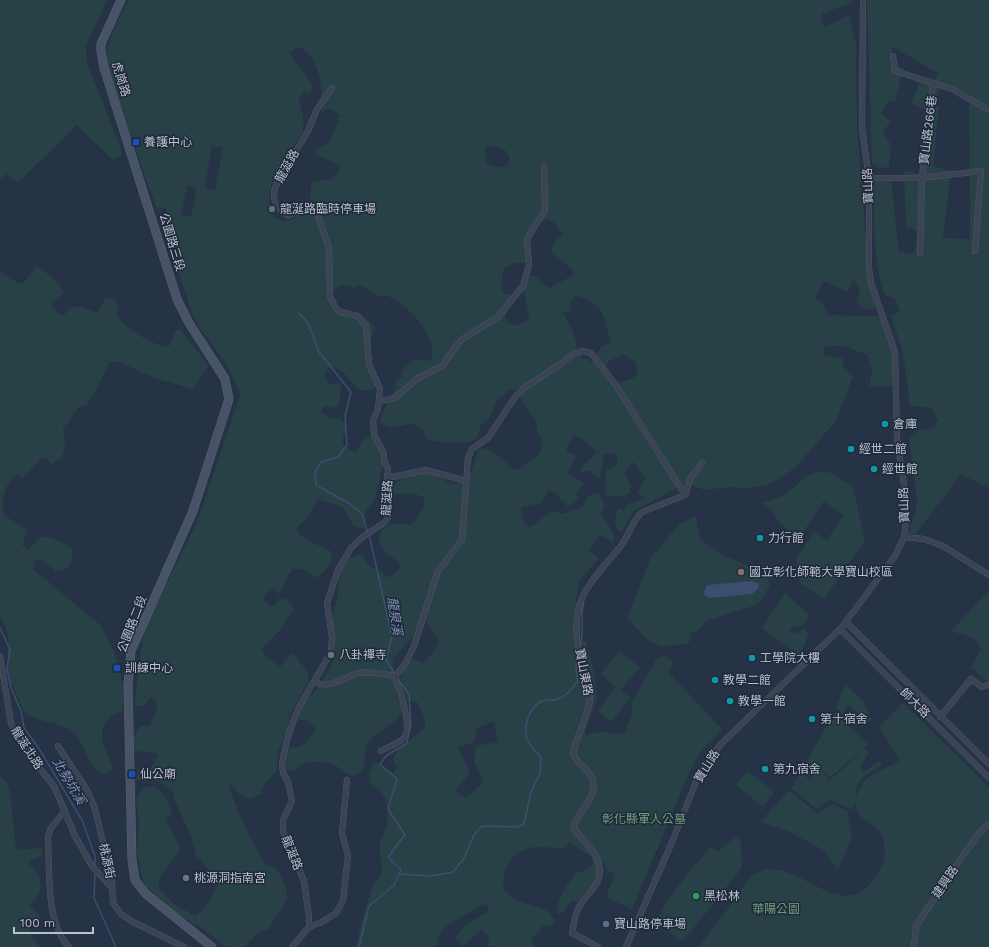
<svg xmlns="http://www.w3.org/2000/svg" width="989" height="947" viewBox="0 0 989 947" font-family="'Work Sans','Noto Sans TC',sans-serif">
<rect width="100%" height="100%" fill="#263246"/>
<path fill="#284146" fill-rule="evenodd" d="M0,0H107L86,45L87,62L122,152L121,156L113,160L77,125L18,183L7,174L0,180Z
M129,0H853V2L821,14L824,27L849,15L856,43L857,124L868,266L875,298V308L870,310L861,307L856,300L860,290L853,280L848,292L823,281L815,298L823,303L828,315L878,316C895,334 893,363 894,386L869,387L872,370L868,355L844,346H825L823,356L843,358V367L853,376L836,421L795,468L770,484L746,489L731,487L705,490L690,485L681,486L634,511L622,532C612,528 616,517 618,508L623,511L630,502L633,504L644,497L637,492L646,478L633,462L624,473L631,485L630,493L621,497L605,495L606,470L618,465L616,453L604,454L599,479L591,471L580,472L583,465L597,453L588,443L574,435L566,450L576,456L567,474L581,481L584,485L576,493L579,500L567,507L565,500L562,501L555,492L549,491L541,503L521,507L524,523L530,527L553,511L562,514L582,507L588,496L595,493L599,494L605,503L601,515C608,524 615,531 614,543L600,535L589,551L599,558L579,582L573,624L578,640L586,641C589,657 599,684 596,700C594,712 586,722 585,735L599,732L624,734L633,713L631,703L657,658L666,656L674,663L668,672L722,729L711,742L706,745L694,762L632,909L606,897L615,874L607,870L603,862L599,874L581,902L578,904L573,900L563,912L557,914C556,899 567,885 576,872C584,871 589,871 593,863L591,857L570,843L563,849L560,848C550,848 538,846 529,848C510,853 501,872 504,890C508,893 512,897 517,900C530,908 549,904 555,922L550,926L544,925L531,940L535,947H490L487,944L490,941L482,929L463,946L454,939L467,924L488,912V906L482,904C471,913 446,922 440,934C438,938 438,943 437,947H356C360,927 365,908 372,888C374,883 380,878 381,872C384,863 378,854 380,845C381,837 387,830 387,822C387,815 388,804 385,798C380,784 360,789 374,763H379L393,773L397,768L393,760C397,745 415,739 425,727C425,717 422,709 417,702L408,701C404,694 398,673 403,666C405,663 411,660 414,658L421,663L425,662L433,652L439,640L426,622L393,659C392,668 396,675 397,683C398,687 397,691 397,695C398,701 404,707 401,713C395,725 377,731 369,741C362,749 368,762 362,770C354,782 344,771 336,766C329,763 311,760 303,764C300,765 296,769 294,771L287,770L285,758L290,747C303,752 309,738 316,729L307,720H301L295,717L297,711C312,694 328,678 334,656C337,644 331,634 332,623C332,614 335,607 337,599C341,574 332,560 364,553L363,559L371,567L382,571L385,576L391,577L400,568L399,562C394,559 388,555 384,550C375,540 379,528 392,524C398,523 406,525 411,525C419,517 425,509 424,498C412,490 400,497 388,492L396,483L416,470L434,474L450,484L456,485L467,478L471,473L478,450L484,448L495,453L513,469H519L539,455L543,443L537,432V423L522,402L517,390L511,389L497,400L490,417L481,425L478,437L468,443C461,441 457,443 451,443C443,443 438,439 430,441L425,437L424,431C407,413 396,438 380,422C382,408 396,395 396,382L400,378L405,367L415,359L427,361L432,358C436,334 408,305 388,296C384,295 379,297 375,295C371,293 366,288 360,285L355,288C345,285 340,283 332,292C333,313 349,311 363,317C368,319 371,324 375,328C366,345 372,369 377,386L370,391L360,390C350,384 344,366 329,367L324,374L329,385L337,383L341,384L339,406L335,408L326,406L322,408L321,412L332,419L340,417L347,428C340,443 341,446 356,453C360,444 362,437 373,437L382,455L383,464L375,498L365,512L366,521L363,528L354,527L343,507L318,499L307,518L298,527L296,531L305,539L329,550C338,560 324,571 317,578C290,560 291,569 279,595L274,587L264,596V600L270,606L274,605L280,599H285L294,608L280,630L262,649L266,657L280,667L288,656L292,654L296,656L308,673V682L289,716L288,729L277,753V771L264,785L261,794L247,799L239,794L229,782C236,812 250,838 265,864C267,865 272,866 274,867C280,872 289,891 287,898C284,909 273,916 270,928L265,931H259L245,947H226L199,926L175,913L146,886L142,878L137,852L139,824L136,798L144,788L153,786C165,794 169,801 172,815L166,817V820L180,847V851L161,875L158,887L174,904L195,916C205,912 213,893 219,884V881L196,855L192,839L174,798V792L158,781L135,780L134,771L150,769L158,756L157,753L135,751C131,742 135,732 141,726H150L156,712L157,703L151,697L144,706H134L144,629L198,520L240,395L228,366L199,327L193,315L164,229L172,226L165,207L157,210L107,68C105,41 117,22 129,0ZM297,47C319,51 325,95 321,113L328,108L340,115C334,134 334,141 314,151C319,159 333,159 340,167L339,171L330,180L313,181L311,185L310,199L317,204L313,209L300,211C295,216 292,223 284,221C274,218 272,216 270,207C266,189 277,170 286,155C292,146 300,140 303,129C306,118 300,110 299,99L304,92L308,94L312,91L313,86C306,74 295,64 290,52ZM212,146L223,148L215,190L205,188ZM489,146C500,147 505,147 510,158L507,166C499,169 493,166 486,163L485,148ZM187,185L197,188L191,217L181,215ZM547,219L555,223L563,235L555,240L551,252L574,271L573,275L550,288C543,286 540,278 533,275L529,276L522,287L525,295L529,320C522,324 516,327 508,323L505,315L517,297L514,294L505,295C499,287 502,278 504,269L515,263H528L531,232L535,224ZM576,296C584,296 597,305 601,311C606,319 606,331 611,339L610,343L602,346L590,364L589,359H584L578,352L573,331L563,312L570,311V302ZM623,354L635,362L638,373L632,379L617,383L607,376L610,372L606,366L609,361ZM494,721L498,742L476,746L474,762L484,782L466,798L455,791L470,773L458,747L473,743L477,728Z
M867,0H989V488L961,474L915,535L908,534L915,512L917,500L909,438L919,430L934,427L938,420L931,408L910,406L903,353L891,316L900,311L895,298L886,296C872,266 875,215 873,181L891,178L899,252L913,254L921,231L906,227L904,171L919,174L925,110L911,103L921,79L932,84L938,73L893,47L890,63L904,68L895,101H888L881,113L891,121L883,132L891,145L889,167C881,168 877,169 872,162ZM940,87L969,95L970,239L943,238L951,171L933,166L939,107L933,105Z
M37,266C46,273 60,281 64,293L51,304L59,314L63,316C75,301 82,308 98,313L105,298L114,299L118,306L117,315C120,318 122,323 125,325C131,332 161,349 169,346L176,330H181L207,363L208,367L193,389L154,378L122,363L113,361L109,363L96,391L86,405L78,408L63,429L65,446L62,458L51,465L46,458L41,459L26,474L22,477L18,474C5,481 0,502 4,515L25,529L27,533L22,545L29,550L40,537C52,536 62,541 72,549C73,563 71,570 56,572L43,560L38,559L34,561L33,569L98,623C110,637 122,670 123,689C124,696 122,704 122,711C118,714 115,712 111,716C94,735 105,746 113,767L111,771L103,775C86,765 86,742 71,731C57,720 39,724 23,711C20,698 12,688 9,676C7,666 10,657 7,648L9,644L7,631L0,617V271L19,284L23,283Z
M820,471L831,473L853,487L865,541L824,599L800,583L796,559L814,532L827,540L844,515L824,501L798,540L775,518L777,516L762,503L785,495L807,476Z
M696,516L700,539L721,554L766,574L770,585L759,604L706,621L699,630L691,633L689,643L661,647L650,642L627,618L650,559L679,524Z
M989,590V682L971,668L981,648L973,638L951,631Z
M785,593L809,615L805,624L796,628L794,626L791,627L790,631L795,634L805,627L808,634L802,652L798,655L762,628Z
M620,651L640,668L620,690L630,698L611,722L598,711L616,687L600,674Z
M845,684L864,702L872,720L868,722L848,705L843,715L836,708Z
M903,703L989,787V820L976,832L925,915L989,825V947H698C711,932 723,915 735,899C741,891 747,878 756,873C798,852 840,931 876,876C884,865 887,852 883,839C879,824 872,827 863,818C858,815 857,807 855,802L854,810L830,800L817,809L791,788L802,772L811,782L816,763L829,781L864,749L869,753L860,768L864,772L879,761L882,765C868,773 855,779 856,797C862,775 881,771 900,761L879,727Z
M835,712L868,745L829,778L815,761L811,779L802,769Z
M748,771L774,792L763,807L736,785Z
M0,777C2,779 6,781 7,783C12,791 14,835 16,847L19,850L41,848L43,855L31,860L29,864C39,872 44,882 38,896C36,900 32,902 30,906L39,915L40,924L31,921L28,923L31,935L40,947H0Z
M789,790L817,813L832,804L847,811L852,836L838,869L823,850L790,832L760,822Z
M735,837L740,839L742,857L741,869L684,940L680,941L659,923C655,909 700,860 711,846L718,852Z"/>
<path fill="#3b4e6f" d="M752,581L759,584L758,589L752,594L709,598L703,594L707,585Z"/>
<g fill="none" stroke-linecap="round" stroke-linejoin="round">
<path stroke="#3b4e6f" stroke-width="1.5" d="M299,313L308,323L319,352L351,392L345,416L347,445L338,457L321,462L315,473L316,485L350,504L362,514L367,531
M369,534L392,637L386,660L395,674
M590,588L606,567
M0,628L10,649L7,669L11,688L21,711L24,728L38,747L82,820L95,856V866
M580,644C585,630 579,616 584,602
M95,872L94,898L116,947
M399,874L431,876L453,872L464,858L474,835L482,826L517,827L524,824L531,792L540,773L541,757C537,753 532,748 529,743C522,731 527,710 540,702C545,699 552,701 558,699C567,696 572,688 578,681L576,668L577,655
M359,947L369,906L394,885L401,870L388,857L405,835L388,809L397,779L380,764L386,756L407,743L411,724L409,694L398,679"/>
<g stroke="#596272" stroke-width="6">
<path id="minor" d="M893,56L895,71L952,89L987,109
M869,178H922L981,171L975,251
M920,253L922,178L933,83
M379,401L395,398L418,378L442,366L461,340L498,317L523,286L529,265L527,239L545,210L544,167
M388,478L426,470L466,481
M685,495L691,477L702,463
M904,537L924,539L943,546L989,575
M846,622L989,764
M840,629L989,778
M0,656L11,723L18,738L31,758L54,786L75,836L92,866L111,887
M395,676L405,664L414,646L438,571L462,540L468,458L472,449L488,438L515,397L524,388L562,363L573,354L583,351L591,353L615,384L685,495
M314,681C330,691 344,676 359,673C371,671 383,674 395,676C399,688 414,729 403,739C397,744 388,747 381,751
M940,717L971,679L982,687L989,684
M58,746L87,790L95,809L112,881L113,903L121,914L133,922L184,947
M65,810L51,828L48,837C50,870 45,923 69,947
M309,927L322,922L336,913L343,901L348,856L342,833L347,780
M292,947L309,927V917L304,881L283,831V820L292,801L288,782L283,773L282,763L287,740L295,716L303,700L331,652L332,638L327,603L338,570L351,548L364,536L384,523L388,518L385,497L388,469L384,460V453L374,435L373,420L378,409L380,389L369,364L366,326L358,316L340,312L335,307L330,296L329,248L317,213L314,209L307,207L288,216C276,209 270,196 277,183L308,131L317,109L332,88
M598,947L572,933C574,926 574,916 578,909C588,890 607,884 597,858C592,847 579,838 573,827C579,811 601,794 591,776C586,768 577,763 573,754C576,735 589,717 590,697C582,666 569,628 582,598C591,578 608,562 621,546C629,535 632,521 642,512L685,495
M626,947L673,840L699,774L720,745L842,627L895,556L904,537L906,520L905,491L897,439L895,352L871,283L869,268V178L862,128L863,0
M914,947L916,926L960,860L980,832L989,824"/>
</g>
<g stroke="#596272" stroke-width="9">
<path id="secondary" d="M121,0L101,44V51L104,68L177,299L189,323L225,379L229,399L193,511L131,651L128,685L132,860L135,880L146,894L212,947"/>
</g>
<use href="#minor" stroke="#3b4455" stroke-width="5.5"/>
<use href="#secondary" stroke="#495368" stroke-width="8"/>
</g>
<g fill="#1a4fb4" stroke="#1f293a" stroke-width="1.5">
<rect x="132" y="138" width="8" height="8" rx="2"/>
<rect x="113" y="664" width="8" height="8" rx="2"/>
<rect x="128" y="770" width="8" height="8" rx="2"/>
</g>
<g fill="#5c6f8a" stroke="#1f293a" stroke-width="1.5">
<circle cx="272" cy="209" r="4"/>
<circle cx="606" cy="924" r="4"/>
</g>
<g fill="#0f9aa8" stroke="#1f293a" stroke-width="1.5">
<circle cx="885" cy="424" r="4"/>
<circle cx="851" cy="449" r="4"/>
<circle cx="874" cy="469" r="4"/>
<circle cx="760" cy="538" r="4"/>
<circle cx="752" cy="658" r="4"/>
<circle cx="715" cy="680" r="4"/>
<circle cx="730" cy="701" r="4"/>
<circle cx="812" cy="719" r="4"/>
<circle cx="765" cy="769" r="4"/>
</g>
<circle fill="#8d6e63" stroke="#1f293a" stroke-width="1.5" cx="741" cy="572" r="4"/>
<g fill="#6b7280" stroke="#1f293a" stroke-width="1.5">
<circle cx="331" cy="655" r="4"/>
<circle cx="186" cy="878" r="4"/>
</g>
<circle fill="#2e9e5b" stroke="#1f293a" stroke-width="1.5" cx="696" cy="896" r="4"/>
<g text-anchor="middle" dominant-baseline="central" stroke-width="3" stroke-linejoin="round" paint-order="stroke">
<g font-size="12" fill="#b9c0ce" stroke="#1f293a">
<text transform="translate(121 79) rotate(73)">虎崗路</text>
<text transform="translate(928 130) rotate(-83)">寶山路266巷</text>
<text transform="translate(287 166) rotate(-61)">龍涎路</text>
<text transform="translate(868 186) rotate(-92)">寶山路</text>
<text transform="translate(172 242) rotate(73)">公園路三段</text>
<text transform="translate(387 498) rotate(-87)">龍涎路</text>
<text transform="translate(904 505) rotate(-92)">寶山路</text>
<text transform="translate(132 624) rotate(-69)">公園路二段</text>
<text transform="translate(584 672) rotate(79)">寶山東路</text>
<text transform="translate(915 703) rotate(45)">師大路</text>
<text transform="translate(27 748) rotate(57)">龍涎北路</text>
<text transform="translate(707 766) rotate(-58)">寶山路</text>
<text transform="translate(292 853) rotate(68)">龍涎路</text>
<text transform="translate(107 861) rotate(78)">桃源街</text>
<text transform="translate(945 882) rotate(-56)">建興路</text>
</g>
<g font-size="12" fill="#b9c0ce" stroke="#1f293a" text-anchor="start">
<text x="144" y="142">養護中心</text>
<text x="280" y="209">龍涎路臨時停車場</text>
<text x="893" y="424">倉庫</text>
<text x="859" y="449">經世二館</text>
<text x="882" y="469">經世館</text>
<text x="768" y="538">力行館</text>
<text x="749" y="572">國立彰化師範大學寶山校區</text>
<text x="339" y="655">八卦禪寺</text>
<text x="760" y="658">工學院大樓</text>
<text x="125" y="668">訓練中心</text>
<text x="723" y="680">教學二館</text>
<text x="738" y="701">教學一館</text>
<text x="820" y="719">第十宿舍</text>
<text x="773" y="769">第九宿舍</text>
<text x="140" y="774">仙公廟</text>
<text x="194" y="878">桃源洞指南宮</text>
<text x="704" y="896">黑松林</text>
<text x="614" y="924">寶山路停車場</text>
</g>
<g font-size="12" fill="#6ea07d" stroke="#1f293a">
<text x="644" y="819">彰化縣軍人公墓</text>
<text x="776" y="909">華陽公園</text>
</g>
<g font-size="13" font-style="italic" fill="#7e93b6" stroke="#1f293a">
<text transform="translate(395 616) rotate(81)">龍泉溪</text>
<text transform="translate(69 781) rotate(59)">北勢坑溪</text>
</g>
</g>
<path d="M14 927v6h79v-6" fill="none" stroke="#b9c0ce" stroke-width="2"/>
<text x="20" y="927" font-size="12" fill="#b9c0ce" stroke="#1f293a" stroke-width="3" paint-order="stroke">100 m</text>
</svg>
